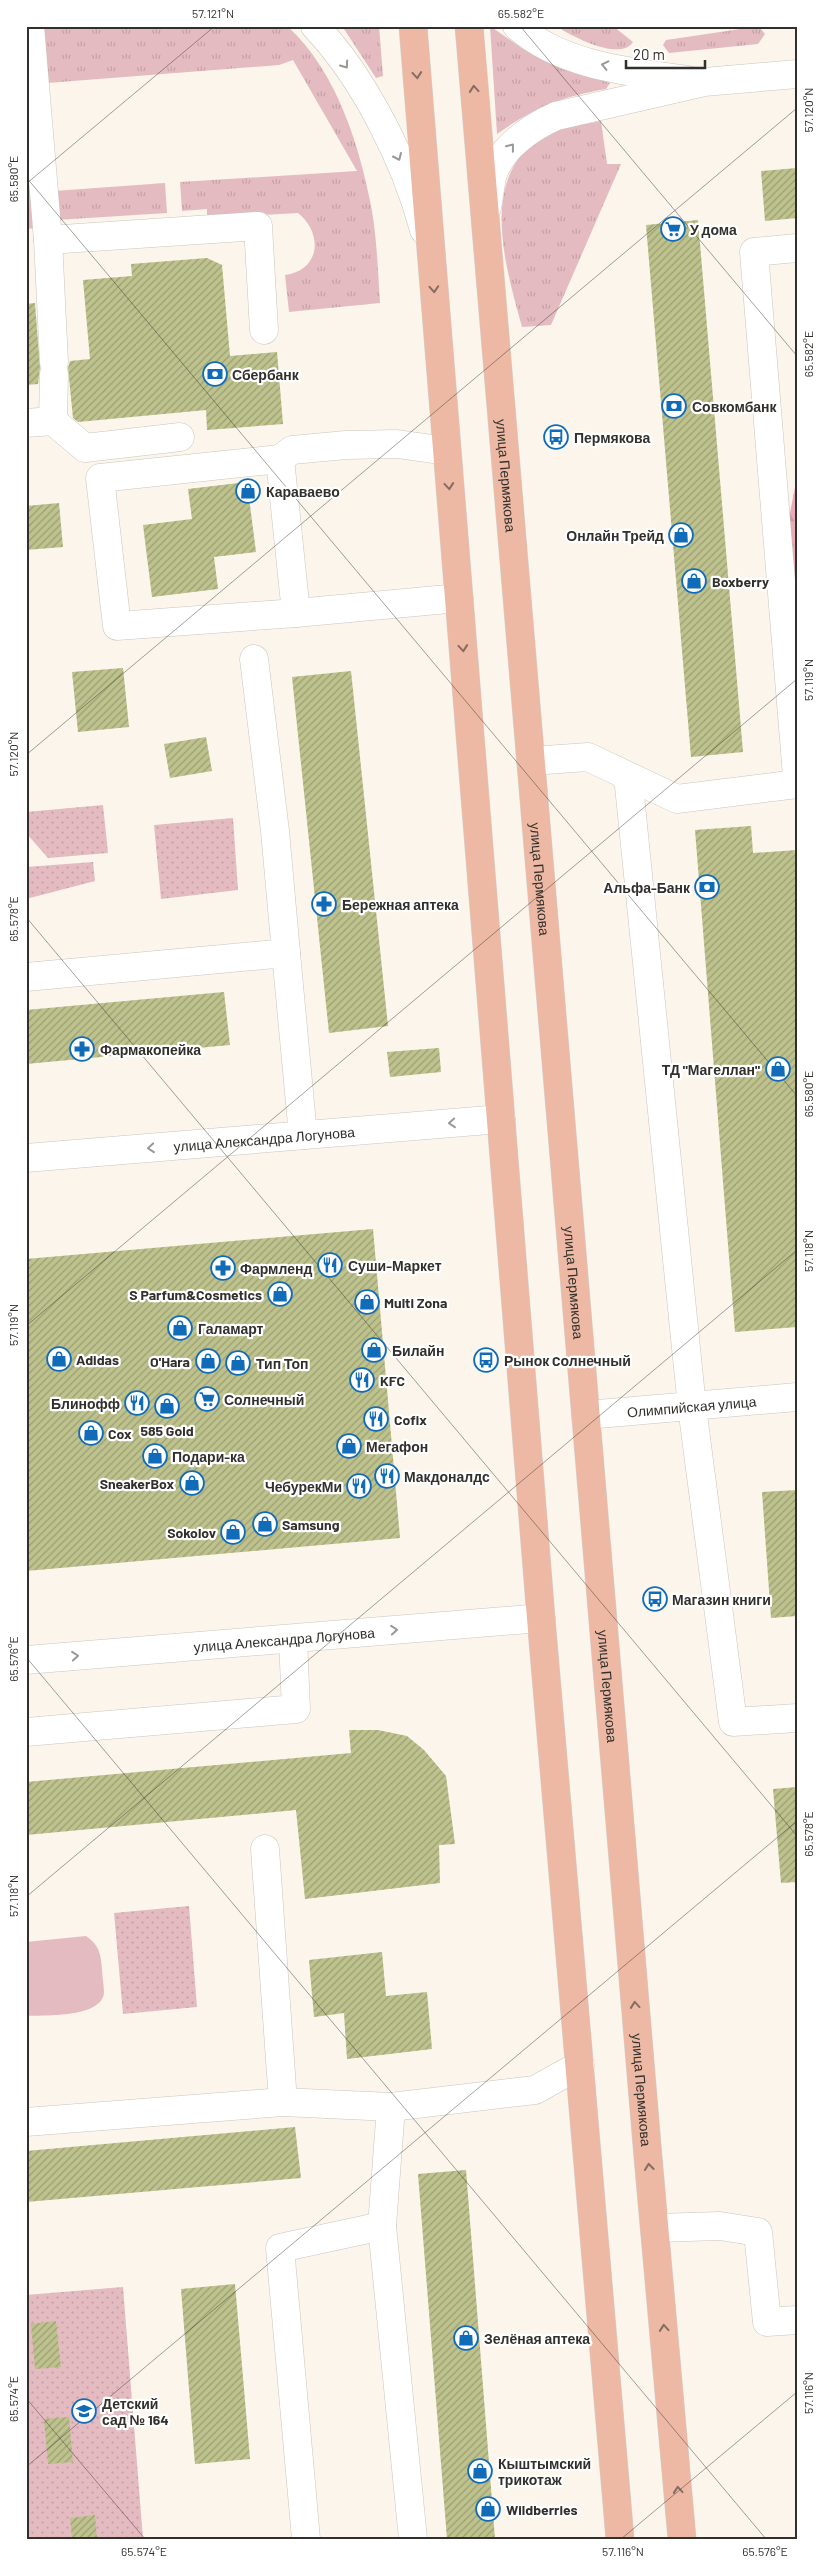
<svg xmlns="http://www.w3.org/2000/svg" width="823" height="2565" viewBox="0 0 823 2565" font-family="Barlow,sans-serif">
<defs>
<pattern id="grass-tufts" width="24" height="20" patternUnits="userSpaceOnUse" patternTransform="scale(1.25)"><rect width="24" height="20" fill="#e5bbc2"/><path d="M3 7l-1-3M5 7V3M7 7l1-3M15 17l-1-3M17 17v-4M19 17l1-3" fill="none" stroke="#c5a1a7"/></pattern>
<pattern id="forest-firs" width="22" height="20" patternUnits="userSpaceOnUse" patternTransform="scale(1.25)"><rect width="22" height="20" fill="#e8acb7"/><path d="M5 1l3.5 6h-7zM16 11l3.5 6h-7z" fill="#c7949e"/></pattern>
<pattern id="park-dots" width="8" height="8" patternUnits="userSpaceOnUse" patternTransform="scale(1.25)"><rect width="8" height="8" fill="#e5bbc2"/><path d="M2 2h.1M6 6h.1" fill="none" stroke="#c5a1a7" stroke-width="1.8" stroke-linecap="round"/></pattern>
<pattern id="building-hatch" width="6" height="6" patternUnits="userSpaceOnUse" patternTransform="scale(1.25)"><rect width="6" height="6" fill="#bec28d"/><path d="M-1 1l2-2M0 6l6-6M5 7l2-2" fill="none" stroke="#9b9e73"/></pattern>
</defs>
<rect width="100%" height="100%" fill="#fbf5eb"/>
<path fill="url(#grass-tufts)" d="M42,26H287C337,71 360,147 372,211C377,241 378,273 380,303L289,312L285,275C321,270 323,233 298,213L207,218V209L182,211L180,182L357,171L293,60L279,65L47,83Z
M342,26H379L383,76L376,78Z
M490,26L523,49L561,68L610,83L606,89C561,97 535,107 497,134Z
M556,26H613L633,42C620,62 571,36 556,26Z
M754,27L761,29L765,34L758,44L669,53L663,45L666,40Z
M601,121L607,164H621L551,325L522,327C505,265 476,172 548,133C563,125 585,125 601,121Z
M165,183L167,213L56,220L54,191Z
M26,190H33L36,228L26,229Z"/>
<path fill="url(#forest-firs)" d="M795,487L797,488V663L785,539Z"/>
<path fill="url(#park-dots)" d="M103,805L108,853L48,858L26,833V812Z
M233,818L238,890L161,899L154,825Z
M93,862L95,881L26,899V867Z
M189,1906L197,2007L123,2014L114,1913Z
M123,2287L143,2539H26V2295Z"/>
<path fill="#e5bbc2" d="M86,1936C99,1945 101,1954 102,1969C102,1977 104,1985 104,1993C101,2018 45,2015 26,2016V1942Z"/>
<path fill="url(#building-hatch)" d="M797,168V218L765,221L761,171Z
M698,220L743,752L691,757L646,225Z
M207,258L222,265L230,356L277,352L283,424L207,430L206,410L78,422L73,418L68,368L70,361L90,359L83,280L132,276L131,264Z
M35,303L40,368L38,384L26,385V304Z
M247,482L256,552L214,557L218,589L152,597L143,525L192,519L188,489Z
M59,503L63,547L26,550V506Z
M123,668L129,727L78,732L72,672Z
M351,671L388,1026L329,1033L292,677Z
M206,737L212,771L170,778L164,744Z
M751,826L753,853L797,850V1327L735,1332L695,830Z
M224,992L230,1045L26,1064V1010Z
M439,1048L441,1072L390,1077L387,1052Z
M373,1229L400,1538L26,1571V1259Z
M797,1490V1616L771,1618L762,1492Z
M349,1730H378L407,1736L424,1750L446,1776L455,1844L439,1845L440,1883L305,1899L296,1810L26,1835V1782L351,1753Z
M797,1787V1882L781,1883L773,1789Z
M382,1952L386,1996L427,1992L432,2049L347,2059L344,2013L314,2017L309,1960Z
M295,2127L301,2178L26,2202V2151Z
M466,2170L495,2539H447L418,2174Z
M235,2284L250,2459L195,2464L181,2289Z
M56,2321L61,2367L35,2369L31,2324Z
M69,2417L73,2462L48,2464L44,2419Z
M95,2515L97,2539H72L70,2518Z"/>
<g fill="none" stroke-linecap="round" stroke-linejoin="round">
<g stroke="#cbc5bc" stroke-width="29">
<g id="minor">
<path d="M30,26L48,240L258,226L264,330"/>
<path d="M315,26C364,78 406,161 424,230"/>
<path d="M517,26C562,66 631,72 688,80"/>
<path d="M487,208C489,198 490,187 492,177C501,147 530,128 556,116L704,82L797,74"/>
<path d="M48,240L54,362"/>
<path d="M797,248L754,252L797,776"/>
<path d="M53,421L54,374"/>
<path d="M26,423L53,421L85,448L180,437"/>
<path d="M447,451L397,444L346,445L292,450L280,459L100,478L117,626L296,613L459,598"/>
<path d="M280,459L296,613"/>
<path d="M254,659L275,831L286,953"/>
<path d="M531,761L588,757L677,799L797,784"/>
<path d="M628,776L692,1407L733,1722L797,1718"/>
<path d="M26,977L286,953L303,1135"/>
<path id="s1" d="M26,1158L501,1119"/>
<path id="s2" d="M586,1415L797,1397"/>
<path id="s3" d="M26,1660L541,1618"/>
<path d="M26,1732L296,1709L293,1639"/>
<path d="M265,1849L283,2102"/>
<path d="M26,2122L283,2102L391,2107L535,2090L580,2065"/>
<path d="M382,2226L413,2539"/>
<path d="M656,2228L720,2226L758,2232L767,2322L797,2320"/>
<path d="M306,2539L280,2248L382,2226L391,2107"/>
</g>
</g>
<g stroke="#d6d6d5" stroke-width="29">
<g id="major">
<path d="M413,26L541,1618L620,2539"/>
<path id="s4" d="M469,26L648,2157L682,2539"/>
</g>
</g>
<use href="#minor" stroke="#fff" stroke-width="28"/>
<use href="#major" stroke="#edb8a4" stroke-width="28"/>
</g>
<defs><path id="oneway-chevron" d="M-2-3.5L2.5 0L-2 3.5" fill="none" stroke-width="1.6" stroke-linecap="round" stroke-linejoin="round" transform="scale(1.25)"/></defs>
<g stroke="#989896">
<use href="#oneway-chevron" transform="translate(345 65) rotate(55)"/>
<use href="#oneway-chevron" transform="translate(605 65) rotate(-167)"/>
<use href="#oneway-chevron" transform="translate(511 147) rotate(-52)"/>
<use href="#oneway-chevron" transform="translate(398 157) rotate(66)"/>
<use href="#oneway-chevron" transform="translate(452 1123) rotate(175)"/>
<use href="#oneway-chevron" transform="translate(151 1148) rotate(175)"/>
<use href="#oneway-chevron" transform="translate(394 1630) rotate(-5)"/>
<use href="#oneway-chevron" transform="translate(75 1656) rotate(-5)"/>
</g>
<g stroke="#866d62">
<use href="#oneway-chevron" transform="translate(417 75) rotate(85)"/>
<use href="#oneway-chevron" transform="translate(474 89) rotate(-95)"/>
<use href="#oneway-chevron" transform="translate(434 289) rotate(86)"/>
<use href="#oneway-chevron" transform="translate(449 486) rotate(85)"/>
<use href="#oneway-chevron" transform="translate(463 648) rotate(85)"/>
<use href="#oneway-chevron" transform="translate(635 2005) rotate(-95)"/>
<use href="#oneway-chevron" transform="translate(649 2167) rotate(-96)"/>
<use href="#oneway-chevron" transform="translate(664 2328) rotate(-95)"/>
<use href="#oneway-chevron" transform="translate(678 2490) rotate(-95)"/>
</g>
<path fill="none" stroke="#32302c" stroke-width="1" stroke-opacity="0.45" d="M520,26L797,356M26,177L797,1096M26,184L215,26M26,755L797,108M26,917L797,1836M26,1326L797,679M26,1657L766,2539M26,1897L797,1250M26,2398L145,2539M26,2467L797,1821M621,2539L797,2392"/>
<defs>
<g id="supermarket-ring" transform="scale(1.25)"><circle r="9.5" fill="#fff" stroke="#106bb8" stroke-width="1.5"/><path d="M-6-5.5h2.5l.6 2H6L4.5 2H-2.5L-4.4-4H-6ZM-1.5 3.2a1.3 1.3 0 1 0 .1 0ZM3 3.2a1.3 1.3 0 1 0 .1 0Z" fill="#106bb8"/></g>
<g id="bank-ring" transform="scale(1.25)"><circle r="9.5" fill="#fff" stroke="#106bb8" stroke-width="1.5"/><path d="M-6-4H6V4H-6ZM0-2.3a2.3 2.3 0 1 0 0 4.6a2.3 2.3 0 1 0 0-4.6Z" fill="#106bb8"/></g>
<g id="bus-ring" transform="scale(1.25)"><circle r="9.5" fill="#fff" stroke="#106bb8" stroke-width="1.5"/><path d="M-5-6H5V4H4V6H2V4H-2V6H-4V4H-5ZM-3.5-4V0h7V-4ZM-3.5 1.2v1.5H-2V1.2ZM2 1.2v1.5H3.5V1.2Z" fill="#106bb8"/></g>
<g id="shop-ring" transform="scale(1.25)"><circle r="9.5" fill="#fff" stroke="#106bb8" stroke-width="1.5"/><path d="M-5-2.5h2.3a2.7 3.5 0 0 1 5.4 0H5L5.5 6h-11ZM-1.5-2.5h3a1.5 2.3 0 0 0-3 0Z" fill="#106bb8"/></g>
<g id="pharmacy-ring" transform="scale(1.25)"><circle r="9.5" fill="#fff" stroke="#106bb8" stroke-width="1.5"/><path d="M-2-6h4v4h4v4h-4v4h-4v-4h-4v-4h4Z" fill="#106bb8"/></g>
<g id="restaurant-ring" transform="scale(1.25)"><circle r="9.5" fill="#fff" stroke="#106bb8" stroke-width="1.5"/><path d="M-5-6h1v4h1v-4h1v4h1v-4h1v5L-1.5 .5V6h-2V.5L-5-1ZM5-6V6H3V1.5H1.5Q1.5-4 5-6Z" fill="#106bb8"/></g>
<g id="school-ring" transform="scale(1.25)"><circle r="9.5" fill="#fff" stroke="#106bb8" stroke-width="1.5"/><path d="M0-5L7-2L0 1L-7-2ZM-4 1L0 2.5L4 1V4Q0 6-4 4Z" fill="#106bb8"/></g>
</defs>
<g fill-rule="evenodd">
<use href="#supermarket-ring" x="673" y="229"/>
<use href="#bank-ring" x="215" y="374"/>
<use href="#bank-ring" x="674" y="406"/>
<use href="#bus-ring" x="556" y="437"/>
<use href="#shop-ring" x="248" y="491"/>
<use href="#shop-ring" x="681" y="535"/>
<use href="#shop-ring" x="694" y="581"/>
<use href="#bank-ring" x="707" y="887"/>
<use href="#pharmacy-ring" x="324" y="904"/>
<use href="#pharmacy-ring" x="82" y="1049"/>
<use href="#shop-ring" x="778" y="1069"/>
<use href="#restaurant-ring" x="330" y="1265"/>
<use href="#pharmacy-ring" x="223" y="1268"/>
<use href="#shop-ring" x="280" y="1294"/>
<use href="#shop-ring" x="367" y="1302"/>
<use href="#shop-ring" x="180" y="1328"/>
<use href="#shop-ring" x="374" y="1350"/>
<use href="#shop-ring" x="59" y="1359"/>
<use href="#bus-ring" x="486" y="1360"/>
<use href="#shop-ring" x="208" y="1361"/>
<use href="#shop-ring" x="238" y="1363"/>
<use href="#restaurant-ring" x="362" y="1380"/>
<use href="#supermarket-ring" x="207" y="1399"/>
<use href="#restaurant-ring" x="137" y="1403"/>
<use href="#shop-ring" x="167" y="1406"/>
<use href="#restaurant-ring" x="376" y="1419"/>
<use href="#shop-ring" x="91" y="1433"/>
<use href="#shop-ring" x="349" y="1446"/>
<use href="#shop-ring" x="155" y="1456"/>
<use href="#restaurant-ring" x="387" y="1476"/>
<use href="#shop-ring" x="192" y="1483"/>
<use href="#restaurant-ring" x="359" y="1486"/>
<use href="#shop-ring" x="265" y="1524"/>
<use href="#shop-ring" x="233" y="1532"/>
<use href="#bus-ring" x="655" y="1599"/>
<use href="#shop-ring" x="466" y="2338"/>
<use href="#school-ring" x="84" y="2411"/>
<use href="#shop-ring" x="480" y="2471"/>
<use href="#shop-ring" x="488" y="2509"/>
</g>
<g text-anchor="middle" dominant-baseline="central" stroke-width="4.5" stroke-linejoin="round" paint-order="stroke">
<g font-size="14" font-weight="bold" fill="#32302c" stroke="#fff" text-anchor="start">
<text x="690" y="229">У дома</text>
<text x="232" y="374">Сбербанк</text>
<text x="692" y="406">Совкомбанк</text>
<text x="574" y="437">Пермякова</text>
<text x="266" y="491">Караваево</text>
<text x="664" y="535" text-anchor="end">Онлайн Трейд</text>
<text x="712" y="581">Boxberry</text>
<text x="690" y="887" text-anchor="end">Альфа-Банк</text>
<text x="342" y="904">Бережная аптека</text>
<text x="100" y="1049">Фармакопейка</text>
<text x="760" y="1069" text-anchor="end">ТД "Магеллан"</text>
<text x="348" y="1265">Суши-Маркет</text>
<text x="240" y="1268">Фармленд</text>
<text x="262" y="1294" text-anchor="end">S Parfum&amp;Cosmetics</text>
<text x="384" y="1302">Multi Zona</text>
<text x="198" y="1328">Галамарт</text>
<text x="392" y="1350">Билайн</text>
<text x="76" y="1359">Adidas</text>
<text x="504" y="1360">Рынок Cолнечный</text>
<text x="190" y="1361" text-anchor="end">O'Hara</text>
<text x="256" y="1363">Тип Топ</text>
<text x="380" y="1380">KFC</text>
<text x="224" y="1399">Солнечный</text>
<text x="120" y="1403" text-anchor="end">Блинофф</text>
<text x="394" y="1419">Cofix</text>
<text x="167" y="1430" text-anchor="middle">585 Gold</text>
<text x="108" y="1433">Cox</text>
<text x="366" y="1446">Мегафон</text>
<text x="172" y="1456">Подари-ка</text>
<text x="404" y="1476">Макдоналдс</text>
<text x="174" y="1483" text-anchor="end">SneakerBox</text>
<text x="342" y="1486" text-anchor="end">ЧебурекМи</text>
<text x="282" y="1524">Samsung</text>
<text x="216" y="1532" text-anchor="end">Sokolov</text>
<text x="672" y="1599">Магазин книги</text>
<text x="484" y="2338">Зелёная аптека</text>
<text x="102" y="2403">Детский<tspan x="102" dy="16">сад № 164</tspan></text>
<text x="498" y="2463">Кыштымский<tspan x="498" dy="16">трикотаж</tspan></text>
<text x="506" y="2509">Wildberries</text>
</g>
<g font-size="14" fill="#32302c" stroke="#fff">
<text stroke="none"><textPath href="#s4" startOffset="451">улица Пермякова</textPath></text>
<text stroke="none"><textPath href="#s4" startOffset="856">улица Пермякова</textPath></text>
<text stroke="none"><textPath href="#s1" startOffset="239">улица Александра Логунова</textPath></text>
<text stroke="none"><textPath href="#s4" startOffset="1261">улица Пермякова</textPath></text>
<text stroke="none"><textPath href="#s2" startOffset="106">Олимпийская улица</textPath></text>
<text stroke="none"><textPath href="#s3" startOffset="259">улица Александра Логунова</textPath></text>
<text stroke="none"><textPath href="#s4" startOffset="1666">улица Пермякова</textPath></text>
<text stroke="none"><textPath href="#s4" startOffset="2071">улица Пермякова</textPath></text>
</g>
</g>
<rect width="823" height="2565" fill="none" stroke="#ffffff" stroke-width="55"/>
<path d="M626 60v8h79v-8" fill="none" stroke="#32302c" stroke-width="2.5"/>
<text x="633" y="60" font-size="15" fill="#32302c" stroke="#ffffff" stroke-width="4" paint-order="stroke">20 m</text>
<rect x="28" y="28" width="768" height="2510" fill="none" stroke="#32302c" stroke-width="2"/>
<g font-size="12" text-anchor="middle" fill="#32302c">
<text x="213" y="18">57.121°N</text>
<text x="521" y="18">65.582°E</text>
<text transform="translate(809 110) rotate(-90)" y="4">57.120°N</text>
<text transform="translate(14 179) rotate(-90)" y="4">65.580°E</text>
<text transform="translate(809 354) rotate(-90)" y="4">65.582°E</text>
<text transform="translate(809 680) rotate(-90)" y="4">57.119°N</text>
<text transform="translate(14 754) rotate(-90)" y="4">57.120°N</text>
<text transform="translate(14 919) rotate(-90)" y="4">65.578°E</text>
<text transform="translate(809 1094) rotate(-90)" y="4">65.580°E</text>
<text transform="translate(809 1251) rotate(-90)" y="4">57.118°N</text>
<text transform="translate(14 1325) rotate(-90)" y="4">57.119°N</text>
<text transform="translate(14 1659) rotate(-90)" y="4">65.576°E</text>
<text transform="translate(809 1834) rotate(-90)" y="4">65.578°E</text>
<text transform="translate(14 1896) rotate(-90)" y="4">57.118°N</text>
<text transform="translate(809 2393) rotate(-90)" y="4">57.116°N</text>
<text transform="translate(14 2399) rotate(-90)" y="4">65.574°E</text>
<text x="144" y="2556">65.574°E</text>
<text x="623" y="2556">57.116°N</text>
<text x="765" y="2556">65.576°E</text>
</g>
</svg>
